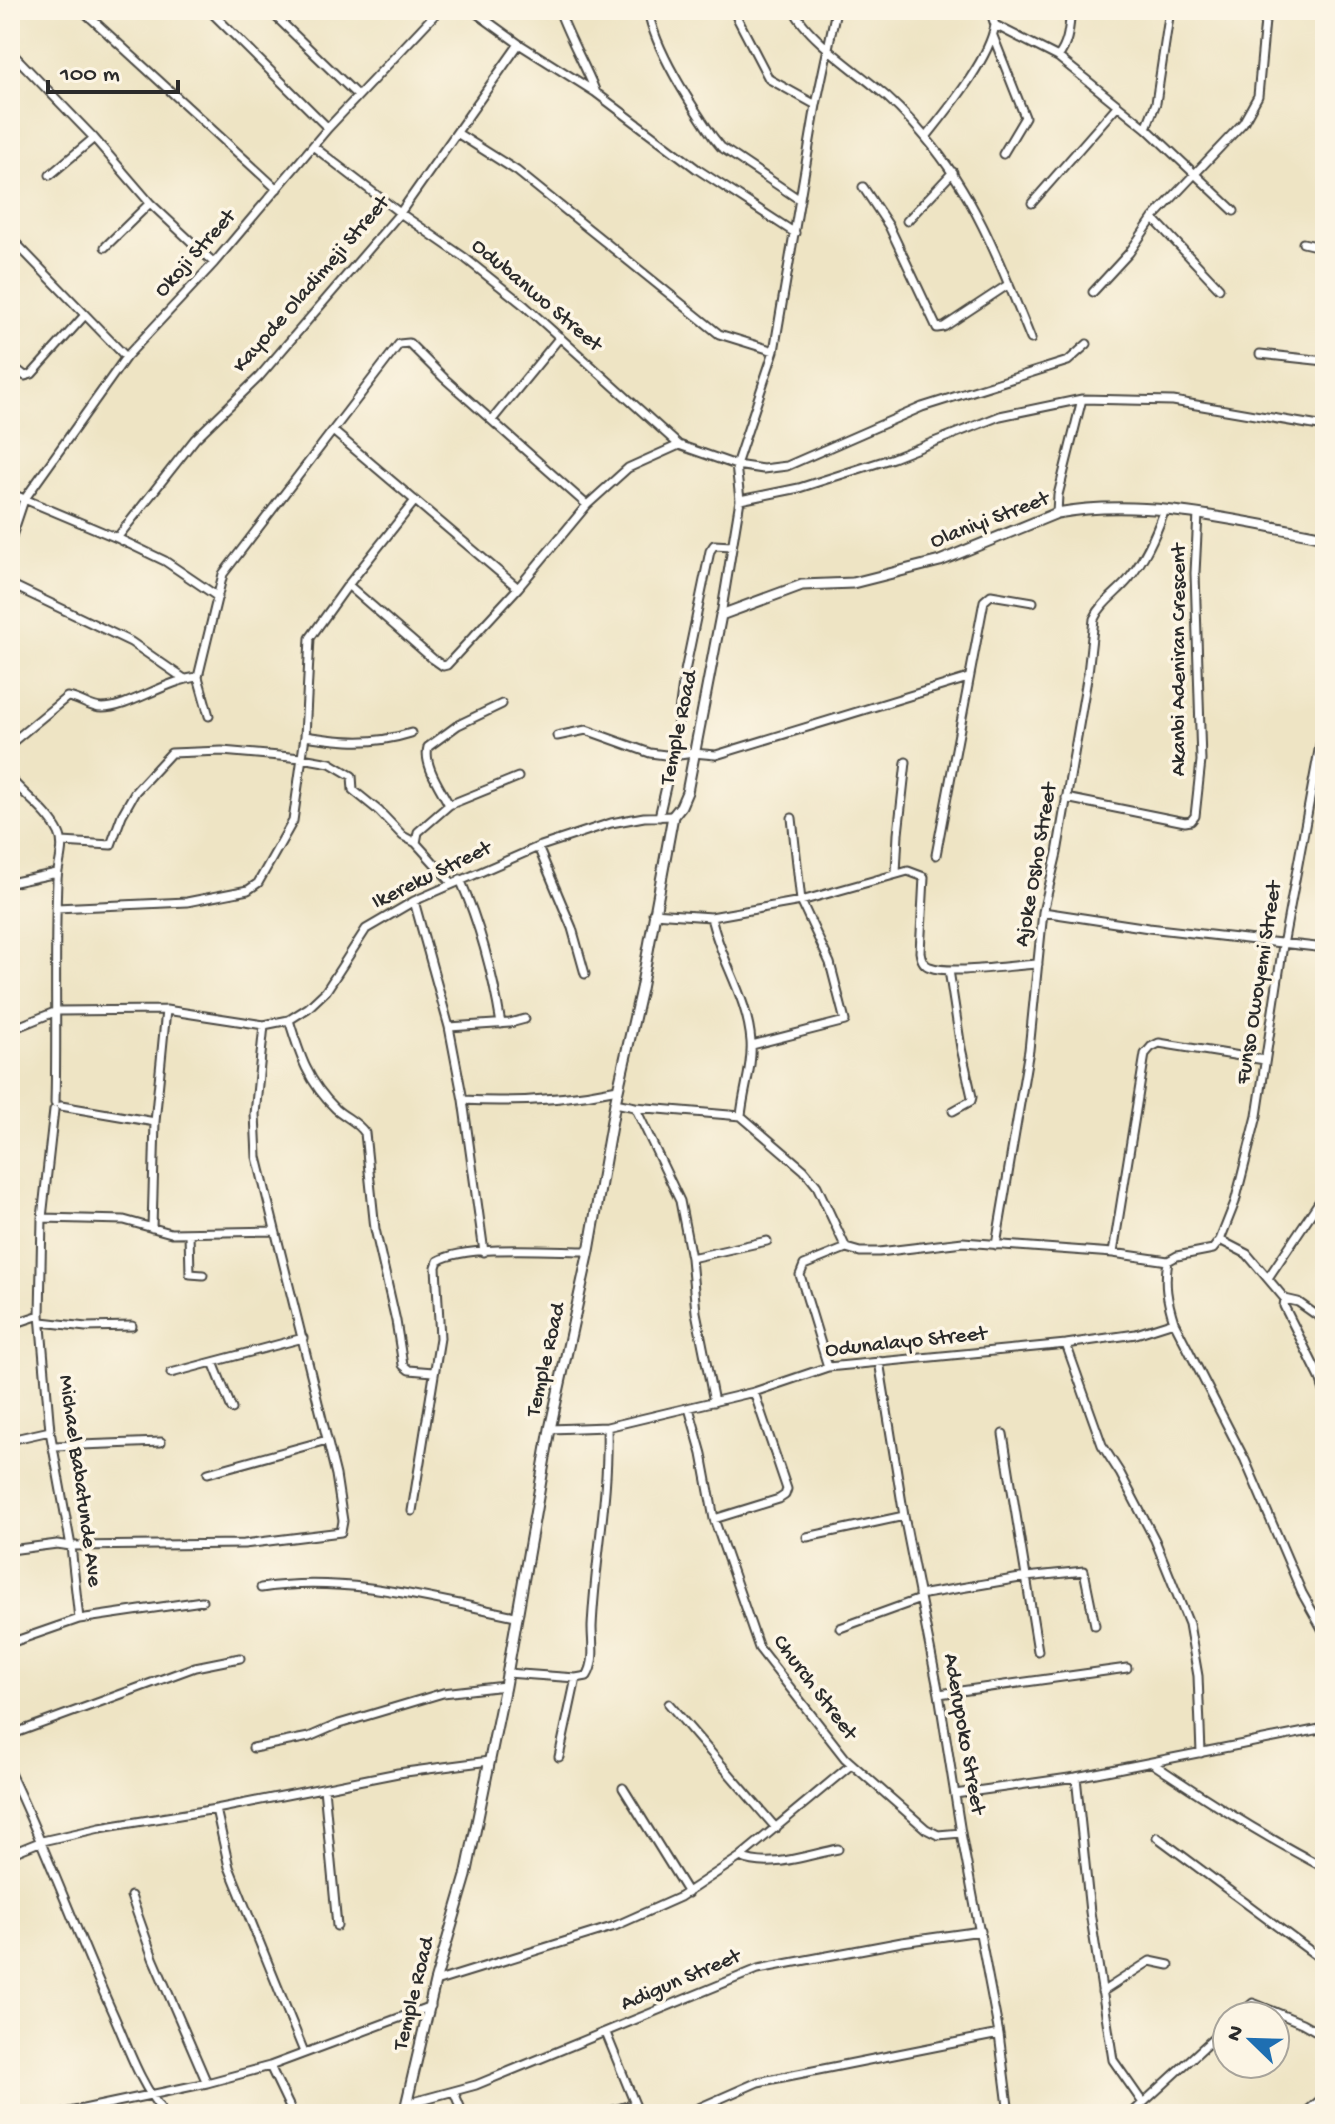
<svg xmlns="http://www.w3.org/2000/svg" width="1335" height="2124" viewBox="0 0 1335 2124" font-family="'Gochi Hand',sans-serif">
<rect width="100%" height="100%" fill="#fcf5e5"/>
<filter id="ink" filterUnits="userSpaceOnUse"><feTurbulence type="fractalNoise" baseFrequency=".0125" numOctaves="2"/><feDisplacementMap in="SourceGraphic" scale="16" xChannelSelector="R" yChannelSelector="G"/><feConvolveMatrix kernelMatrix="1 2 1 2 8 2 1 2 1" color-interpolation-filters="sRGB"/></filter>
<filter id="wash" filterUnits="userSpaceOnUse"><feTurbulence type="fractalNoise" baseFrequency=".006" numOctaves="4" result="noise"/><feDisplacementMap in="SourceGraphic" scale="32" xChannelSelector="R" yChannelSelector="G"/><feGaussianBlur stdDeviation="1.8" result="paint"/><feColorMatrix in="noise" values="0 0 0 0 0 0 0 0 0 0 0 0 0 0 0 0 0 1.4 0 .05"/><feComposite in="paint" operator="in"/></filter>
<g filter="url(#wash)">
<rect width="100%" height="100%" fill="#eee4c4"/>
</g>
<g filter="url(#ink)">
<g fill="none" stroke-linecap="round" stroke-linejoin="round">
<g stroke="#484742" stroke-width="11">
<path id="minor" d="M82,10L277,189
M209,10L328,128
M269,10L358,96
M472,10L519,44L595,92L697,169L795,233
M559,10C569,38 584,63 595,90
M648,10C655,50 690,103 713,137L721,147L800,200
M733,10L769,79L816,105
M794,10C806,36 851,67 874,86C892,100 911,120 926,138C975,195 1003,270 1031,339
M990,10L995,25L1058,57L1146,128L1234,211
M1317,10L1325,15
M993,36L1025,117L1003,154
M10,51L94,138L150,203L214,263
M1058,57C1069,43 1069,27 1071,10
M1146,128L1156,103L1170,10
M457,133L517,171L719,334L774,351
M926,137C948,109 989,60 995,25
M314,147L400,213L465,258L525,306L679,445L736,465L763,469L787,466L922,407L1068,361L1087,344
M50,175L94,138
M863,187L889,226L937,328L944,327L1009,284
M1032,203L1117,106
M1153,218L1219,288
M907,221L953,172
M10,237L126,357
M1303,243L1325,248
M105,247L150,203
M1093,292L1129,253L1153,218L1243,123L1258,96L1266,10
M1260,354L1325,361
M10,364L25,376L32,374L85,315
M492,420L560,337
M333,431L518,588
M10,493L117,538L165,561L218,597
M740,500L799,488L893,458L1000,416L1082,399L1173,401L1325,427
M1057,513L1058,495L1082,399
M117,538L195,439L259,377L400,213L519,44
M10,542L24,500L126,357L214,263L328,128L439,10
M10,584L131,642L183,678
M348,585L433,659L443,666L447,665L518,588L587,505L628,468L679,445
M721,615L740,500L736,465L774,351L816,105L836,10
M209,716L198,677L223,574L399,344L409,343L445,379L587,505
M305,736C344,742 373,745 411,733
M557,736L586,730L650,753L673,756L693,753L716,755L968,678
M10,744L67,697C80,698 89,708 102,708C129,708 166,680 198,677
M10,778C25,796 49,812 59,833C66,847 57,866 57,881C54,955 57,1029 55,1103
M1066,798L1185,822L1191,821L1195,816L1201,761L1195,573L1198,514
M449,805C441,789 423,765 428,747L458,725L502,704
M659,817L673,756L684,676L710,551L714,545L732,546
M62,842L111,845L122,815L135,792L171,753L222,751L302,758L330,763L352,776L353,790L379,811L403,836L416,843
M538,847L572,928L585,974
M936,855L984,601L991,595L1033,602
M896,873L898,834L906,762
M460,879C480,925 493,974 501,1024
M10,883L57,873
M452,883L416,843L418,832L449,805L518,777
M414,901L449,1027L463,1100L484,1252
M56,908L187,902L248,890L258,883L293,821L305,736L310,638L348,585L414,502
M1043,912L1149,928L1325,948
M653,913L711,917L801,901L908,871L924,877L920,952C921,959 923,965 930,967C951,975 1012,965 1038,964
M711,917C720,960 748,997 751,1042C753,1065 743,1092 741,1116
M949,970L961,1048L972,1097L971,1101L953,1111
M289,1020C300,1056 308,1082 336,1109C346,1118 358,1122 365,1133L375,1229L396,1321L403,1365L409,1370L433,1372
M449,1027L510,1023L525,1019
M10,1030L57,1011L166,1010L264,1025L289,1020L308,1008L326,991L366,929L414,901L538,847L611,823L644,817L673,816
M752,1045L845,1021L830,963L801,901L792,818
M463,1100C516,1103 565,1100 618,1089
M615,1103L635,1107L680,1201L691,1258L696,1312L714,1402
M61,1106L155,1122
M635,1107L741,1116L804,1170L817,1186L846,1248
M54,1110L42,1218L40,1315L50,1431L71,1546L79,1619
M42,1218L124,1220L171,1233L275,1231
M152,1228L155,1122L166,1010
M189,1233L190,1274L203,1275
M1220,1240L1247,1254L1285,1299L1298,1302L1325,1321
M996,1245L1029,1050L1043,912L1057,853L1088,673L1094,619C1101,603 1117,593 1128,580C1145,559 1155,536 1164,512
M1113,1253L1145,1054L1151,1047L1159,1043L1265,1060
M691,1258L767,1241
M1168,1261C1164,1284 1167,1300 1174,1322L1245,1460L1302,1593L1325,1634
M1268,1278L1325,1193
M1285,1299L1284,1306L1320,1378L1325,1394
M42,1322L86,1327L132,1326
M10,1325L40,1315
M1066,1344L1102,1445L1120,1473L1155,1540L1189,1624L1198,1676L1201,1753
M879,1361L904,1516L939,1694L961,1833L999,2034L1009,2114
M213,1362L232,1409
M828,1367L800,1275L804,1265L846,1248L860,1252H879L963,1242L1113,1253L1168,1261L1177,1256L1213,1249L1220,1240L1235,1202L1257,1116L1283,945L1325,718
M171,1373L303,1338
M689,1408L702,1454L714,1519L759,1648L845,1758L926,1829L938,1835L961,1833
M550,1429L607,1427L754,1392L828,1367L1066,1344L1136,1334L1174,1322
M1003,1434L1038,1651
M10,1440L50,1431
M54,1446L161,1442
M208,1473L327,1440
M412,1511L440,1338L436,1267L438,1261C466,1244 553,1251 589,1251
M714,1519L779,1499L785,1495L787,1489L754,1392
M807,1537L904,1516
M10,1550L57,1544L71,1546L244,1544L341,1532L343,1521L336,1475L257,1157L255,1114L264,1025
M261,1588C347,1575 432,1599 516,1616
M919,1595L1026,1577L1084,1571L1095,1625
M840,1628L920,1599
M10,1643L79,1619L202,1601
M507,1673L576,1678L587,1676C596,1661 592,1644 592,1627C595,1559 609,1497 607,1427
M939,1694L1127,1668
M669,1704L776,1828
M10,1735L195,1667L240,1658
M253,1748L309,1737L339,1724L443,1693L505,1686
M559,1757L576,1678
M1152,1763C1208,1801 1265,1837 1325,1868
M10,1773C48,1853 78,1936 114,2016C129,2050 141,2086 165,2114
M1076,1777L1090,1912L1113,2060L1143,2103
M324,1788L337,1926
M623,1788L688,1893
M955,1794L1076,1777L1325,1728
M216,1809L229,1867L304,2052
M1157,1837L1325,1962
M10,1854L42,1841L100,1828L216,1809L398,1773L489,1761
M740,1857C770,1870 807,1855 838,1849
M131,1896L153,1958L207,2083
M435,1982L615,1926L680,1897L740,1857L852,1764
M1102,1992L1150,1961L1169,1965
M1238,2016L1253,2003L1302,2023L1325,2036
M606,2033L639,2114
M270,2066L293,2114
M454,2092L463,2114
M406,2104L476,2085L758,1969L902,1942L981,1931
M60,2114L207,2083L270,2066L431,2006
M599,2114L635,2104
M685,2114L758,2082L999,2034
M1131,2114L1227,2026
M1304,2114L1325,2096"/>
</g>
<g stroke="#484742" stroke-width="13">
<path id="tertiary" d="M10,2102L16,2114
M404,2114L435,1982L466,1876L505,1686L550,1429L589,1251L615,1103L641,989L673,816L681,806L687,792L721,615L802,585L853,583L940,561L1057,513C1145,497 1238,521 1325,537"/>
</g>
<use href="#minor" stroke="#fff" stroke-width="7"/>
<use href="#tertiary" stroke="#fff" stroke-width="9"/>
</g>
</g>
<g text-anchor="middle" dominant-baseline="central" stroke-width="7" stroke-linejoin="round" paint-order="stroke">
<g font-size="22" fill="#2b2b2b" stroke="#fcf5e5">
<text transform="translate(196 254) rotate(-48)">Okoji Street</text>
<text transform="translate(312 285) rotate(-49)">Kayode Oladimeji Street</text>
<text transform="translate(536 296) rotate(40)">Odubanwo Street</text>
<text transform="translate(990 521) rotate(-21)">Olaniyi Street</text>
<text transform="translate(1180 660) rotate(-90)">Akanbi Adeniran Crescent</text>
<text transform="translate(680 728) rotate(-78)">Temple Road</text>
<text transform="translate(1037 865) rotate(-80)">Ajoke Osho Street</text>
<text transform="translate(432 876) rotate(-26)">Ikereku Street</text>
<text transform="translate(1260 983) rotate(-81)">Funso Owoyemi Street</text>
<text transform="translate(906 1343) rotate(-6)">Odunalayo Street</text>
<text transform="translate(547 1360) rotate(-77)">Temple Road</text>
<text transform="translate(79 1481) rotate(82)">Michael Babatunde Ave</text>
<text transform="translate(814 1688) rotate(53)">Church Street</text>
<text transform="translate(963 1734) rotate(80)">Aderupoko Street</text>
<text transform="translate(681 1981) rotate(-23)">Adigun Street</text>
<text transform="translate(415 1994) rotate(-76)">Temple Road</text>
</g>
</g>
<rect width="1335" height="2124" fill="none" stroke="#fcf5e5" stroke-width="40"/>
<g transform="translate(1251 2040) rotate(293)"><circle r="38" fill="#fcf5e5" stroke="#a8a49b" stroke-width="2"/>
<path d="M0-6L14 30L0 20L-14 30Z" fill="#1f6fb2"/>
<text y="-12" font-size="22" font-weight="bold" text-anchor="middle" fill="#2b2b2b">N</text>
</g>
<path d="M48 80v12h130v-12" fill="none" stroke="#2b2b2b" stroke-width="4"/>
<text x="60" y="80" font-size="24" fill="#2b2b2b" stroke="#fcf5e5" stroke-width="6" paint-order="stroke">100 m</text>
</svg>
